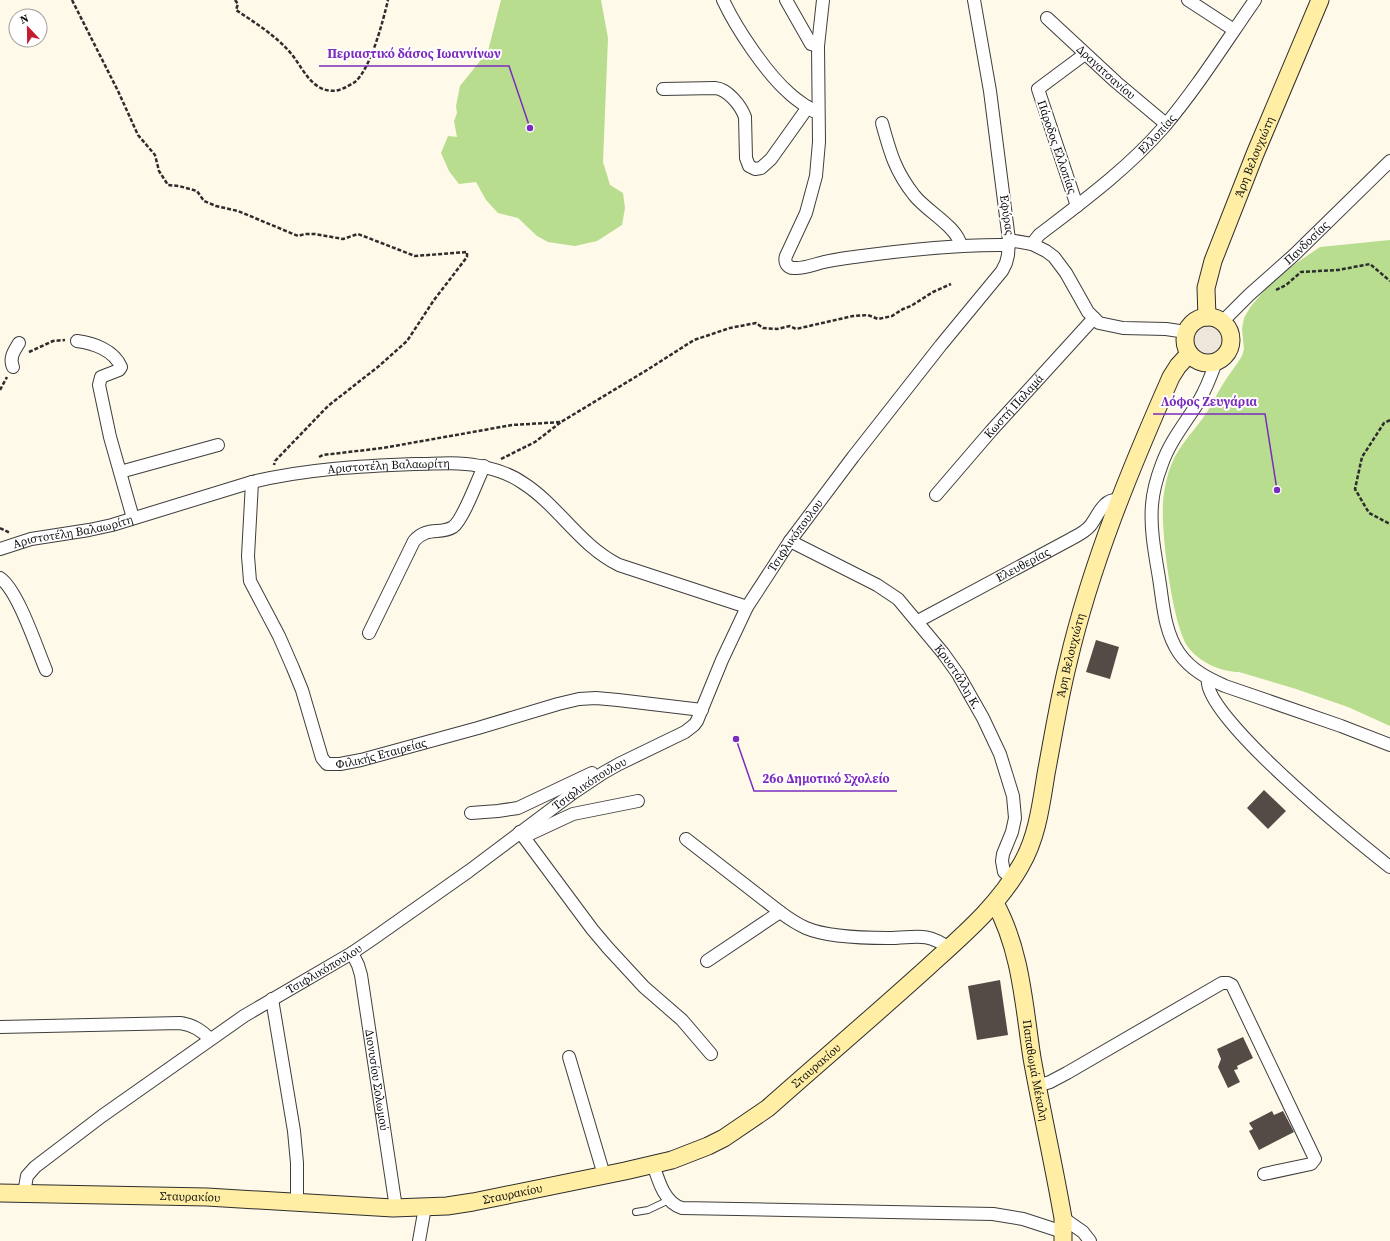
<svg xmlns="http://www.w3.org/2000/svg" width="1390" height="1241" viewBox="0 0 1390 1241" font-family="'Source Serif 4',serif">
<rect width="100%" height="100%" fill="#fff9e9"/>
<path fill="#b8dd8f" d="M501,0H601L608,38L603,162L610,185L623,193L625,208L622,225L597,241L575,246L548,242L537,236L518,218L498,213L486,200L476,182L459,184L449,171L441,153L448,136L457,137L454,121L457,113L456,106L460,86L488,51Z
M1390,240V726L1348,707L1296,689L1239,672C1221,672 1199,662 1188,647C1172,623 1161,532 1163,502C1164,489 1167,475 1172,463C1179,446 1192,433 1203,418C1211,407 1216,395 1223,384C1229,374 1236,366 1242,356L1244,349L1242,329L1244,318L1251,306L1265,290L1292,266L1320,247Z"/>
<path fill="#eee7d9" d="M1191 340a17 17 0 1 1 34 0a17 17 0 1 1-34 0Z"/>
<path fill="#544b47" d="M1096,640L1119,647L1110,679L1086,672Z
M1264,790L1286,811L1268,829L1247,808Z
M1000,980L1008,1035L977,1040L968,986Z
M1243,1037L1253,1058L1237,1066L1238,1069L1234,1070L1240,1082L1228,1088L1218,1067L1221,1059L1217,1049Z
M1272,1111L1274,1115L1283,1111L1294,1132L1259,1150L1249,1131L1253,1129L1249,1123Z"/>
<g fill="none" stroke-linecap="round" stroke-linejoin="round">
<g stroke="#3e3e3e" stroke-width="8">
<path id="lane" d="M636,1212L648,1210L669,1200"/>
</g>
<g stroke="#3e3e3e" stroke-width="14">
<g id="street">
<path d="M723,0C736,28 766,73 789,93C796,100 805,105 813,111"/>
<path d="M786,0L811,44L818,46"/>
<path d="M823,0L818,46L819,142L816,176L806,213L786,256C784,262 787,268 794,268C804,269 815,264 824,262C834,260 844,258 854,257C905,250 957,244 1009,245"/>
<path d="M1188,0L1234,30"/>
<path id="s1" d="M1047,18L1116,82L1166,124"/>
<path d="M663,89L715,88C728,89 741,106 745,117L746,158L749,166L755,169L761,168L771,159L808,107"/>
<path d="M882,123C890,152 895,171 914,195C926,211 957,226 961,246"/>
<path d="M1077,206L1038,89L1085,54"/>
<path d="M1009,240L1032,244L1046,251L1054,257L1066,273L1088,312L1099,323L1123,328L1166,329L1186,332"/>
<path id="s2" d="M1032,244L1039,235C1082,202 1127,169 1163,128C1197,88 1225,43 1255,0"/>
<path id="s3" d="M1222,322L1249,295L1294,255L1390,161"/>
<path d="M77,341C93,343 114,350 121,367L119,370L101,377L99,385L110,437L133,518"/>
<path d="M1216,362C1211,376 1206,389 1199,401C1186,422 1170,441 1162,464C1157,477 1153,491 1152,505C1150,529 1155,554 1159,578C1163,603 1164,631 1179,653C1191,670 1207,678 1225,686L1341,726L1390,745"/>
<path d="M13,367C9,358 14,351 19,343"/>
<path d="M120,472L218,445"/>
<path id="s4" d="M252,482L248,556L250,581L279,636L293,668L302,690L322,758L327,764H340L361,760L478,728L558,704L579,699L596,698L618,700L702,710"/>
<path id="s5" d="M936,495L991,431L1094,318"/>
<path id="s6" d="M790,541L877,585L898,599L943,653L958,674L983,718L1000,754L1013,796L1015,818L1012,832L1003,854L1002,861L1004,872L1013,878"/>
<path id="s7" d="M0,549L31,539L89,530L112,525L252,482C306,469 360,466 415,464C438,464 462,461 484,467C497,470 512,475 523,483C559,506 579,545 619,565L747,607"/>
<path d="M0,578C18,590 37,649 46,670"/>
<path id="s8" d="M918,621L1071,539C1078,535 1085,532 1090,526C1098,516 1103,498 1119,500"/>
<path d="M369,633L414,541C427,526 440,535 453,527C463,520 478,479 484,466"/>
<path d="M1208,679C1200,714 1359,843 1390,867"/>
<path d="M471,813L498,811L518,808L592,773"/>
<path d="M520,832L592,929L608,948L644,987L682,1020L711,1054"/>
<path d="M520,832L526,835L530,834L573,814L638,801"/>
<path d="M686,839L780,912C788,918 797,924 806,928C827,937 865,938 888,938C915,938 925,931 949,948"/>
<path id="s9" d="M352,953L358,965L361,975L396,1208"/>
<path d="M707,961L780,912"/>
<path d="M272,999L294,1131L297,1163V1202"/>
<path d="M0,1027L180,1023C193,1025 201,1030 210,1039"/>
<path d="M569,1057L604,1175"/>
<path d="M1037,1086L1050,1082L1067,1073L1222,983H1228L1232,985L1315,1159L1311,1164L1264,1174"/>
<path d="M653,1164C658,1179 664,1203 682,1208L993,1214L1023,1219L1063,1232"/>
<path id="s10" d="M24,1193L27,1176L35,1167L102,1116L244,1016L352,953L374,938L469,871L573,793L603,773L619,764L685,732L694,725L697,721L722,660L747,607L790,541L853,457L941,345L1002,271L1006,263L1008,255L1009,240L990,91L974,0"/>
<path d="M1063,1218L1083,1232L1090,1241"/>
<path d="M419,1241L425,1207"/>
</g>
</g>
<g stroke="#2d2d2d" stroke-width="19">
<g id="secondary">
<circle cx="1208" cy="340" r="23"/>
<path id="s11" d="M1207,317L1206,288L1213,261L1255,154L1320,0"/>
<path id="s12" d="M995,903C1021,950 1024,1006 1032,1058C1041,1108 1052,1157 1061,1207L1063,1218V1241"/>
<path id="s13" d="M0,1193L207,1197L393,1208L447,1206L473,1202L625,1171L672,1160L708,1146L724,1138L768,1108C821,1061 875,1015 928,967C962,936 998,906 1021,865C1037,838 1041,805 1046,774C1053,737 1059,699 1068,663C1091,564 1130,470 1171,377L1178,366L1189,354"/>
</g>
</g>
<path stroke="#2d2d2d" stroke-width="2.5" stroke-dasharray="4 2" stroke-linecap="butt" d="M72,0L118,91L138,135L155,155L159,171L168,185L179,186L197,191L204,201L216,206L238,211L298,236L305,234H315L343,239L358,234L415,256L467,252V257L434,300L407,341L379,366L328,406L275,461L274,465
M235,0L238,4L236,10C254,22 273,34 287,49C298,60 304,76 316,85C322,90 331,92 339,90C345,88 350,85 355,82C371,68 383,21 388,0
M1276,290L1286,285L1301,272L1338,270L1370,264L1390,281
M29,352L53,341L65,340
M0,390L7,377
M1390,420L1384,423L1362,457L1355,489L1369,513L1390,524
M319,457L323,455L383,448L512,425L561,422L647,370L694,340L730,328L756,323L763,328L777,329L790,326L796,329L853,316L868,315L878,319L892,316L903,309L911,306L933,292L951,284
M501,459L535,442L561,422
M0,528L10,533"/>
<use href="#lane" stroke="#fff" stroke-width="6"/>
<use href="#street" stroke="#fff" stroke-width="12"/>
<use href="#secondary" stroke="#ffeea4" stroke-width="17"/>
</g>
<g text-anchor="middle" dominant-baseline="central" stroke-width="4" stroke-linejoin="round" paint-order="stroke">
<g font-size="12" fill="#0b0b0b" stroke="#fff">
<text stroke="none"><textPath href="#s1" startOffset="80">Δραγατσανίου</textPath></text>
<text stroke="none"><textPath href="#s2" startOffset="167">Ελλοπίας</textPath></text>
<text transform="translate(1057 147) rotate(71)">Πάροδος Ελλοπίας</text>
<text stroke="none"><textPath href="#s11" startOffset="169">Άρη Βελουχιώτη</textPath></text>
<text transform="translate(1007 215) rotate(81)">Εφύρας</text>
<text stroke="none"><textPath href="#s3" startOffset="116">Πανδοσίας</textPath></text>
<text stroke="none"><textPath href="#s5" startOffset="118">Κωστή Παλαμά</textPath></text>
<text stroke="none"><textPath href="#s7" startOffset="399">Αριστοτέλη Βαλαωρίτη</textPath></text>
<text stroke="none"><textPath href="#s7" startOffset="75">Αριστοτέλη Βαλαωρίτη</textPath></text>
<text stroke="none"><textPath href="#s10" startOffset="1040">Τσιφλικόπουλου</textPath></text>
<text stroke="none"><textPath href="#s8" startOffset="119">Ελευθερίας</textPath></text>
<text stroke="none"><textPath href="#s13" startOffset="1355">Άρη Βελουχιώτη</textPath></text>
<text stroke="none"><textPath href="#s6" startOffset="221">Κρυστάλλη Κ.</textPath></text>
<text stroke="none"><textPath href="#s4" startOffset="354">Φιλικής Εταιρείας</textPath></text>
<text stroke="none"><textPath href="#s10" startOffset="704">Τσιφλικόπουλου</textPath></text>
<text stroke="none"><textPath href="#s10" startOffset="380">Τσιφλικόπουλου</textPath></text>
<text stroke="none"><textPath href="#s13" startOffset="851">Σταυρακίου</textPath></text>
<text stroke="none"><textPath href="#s12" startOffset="173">Παπαθωμά Μέκαλη</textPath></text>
<text stroke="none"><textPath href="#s9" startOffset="130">Διονυσίου Σολωμού</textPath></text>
<text stroke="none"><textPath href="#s13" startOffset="514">Σταυρακίου</textPath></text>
<text stroke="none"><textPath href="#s13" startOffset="190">Σταυρακίου</textPath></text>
</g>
</g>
<path fill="none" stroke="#7b2cbf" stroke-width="1.5" d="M530 128L509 66H319M1277 490L1265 414H1153M736 739L754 791H897"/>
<g fill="#7b2cbf" stroke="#fff" stroke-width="1.5">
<circle cx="530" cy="128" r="4"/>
<circle cx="1277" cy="490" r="4"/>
<circle cx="736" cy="739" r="4"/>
</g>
<g font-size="13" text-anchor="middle" font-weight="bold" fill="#7b2cbf" stroke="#fff" stroke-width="4" stroke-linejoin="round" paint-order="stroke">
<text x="414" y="58">Περιαστικό δάσος Ιωαννίνων</text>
<text x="1209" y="406">Λόφος Ζευγάρια</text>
<text x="826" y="783">26ο Δημοτικό Σχολείο</text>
</g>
<g transform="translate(28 28) rotate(338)"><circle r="19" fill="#ffffff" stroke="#9d9d9d"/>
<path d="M0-3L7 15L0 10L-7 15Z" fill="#c31b30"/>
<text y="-6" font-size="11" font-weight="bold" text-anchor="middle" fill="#0b0b0b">N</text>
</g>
</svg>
